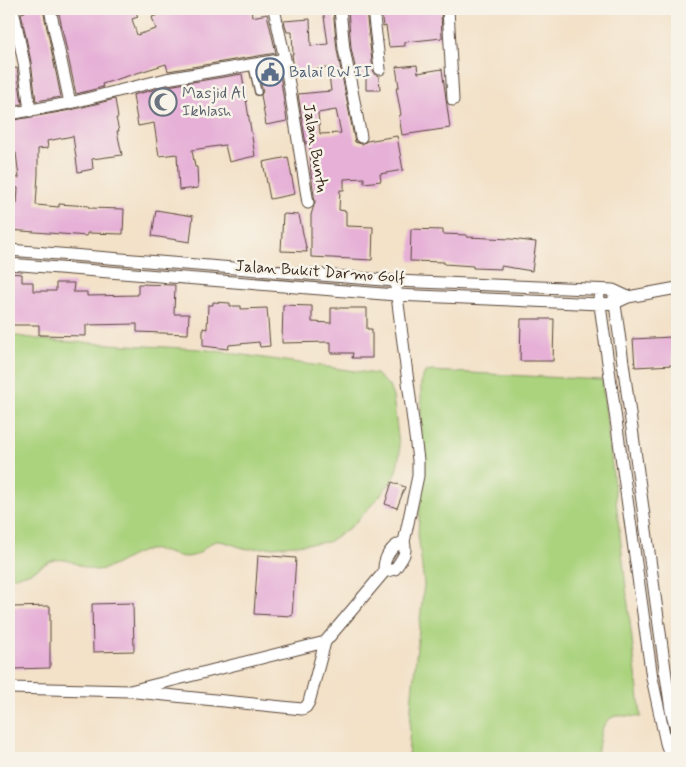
<svg xmlns="http://www.w3.org/2000/svg" width="686" height="767" viewBox="0 0 686 767" font-family="Mynerve,sans-serif">
<rect width="100%" height="100%" fill="#f7f3e8"/>
<filter id="ink" filterUnits="userSpaceOnUse"><feTurbulence type="fractalNoise" baseFrequency=".02" numOctaves="2"/><feDisplacementMap in="SourceGraphic" scale="10" xChannelSelector="R" yChannelSelector="G"/><feConvolveMatrix kernelMatrix="1 2 1 2 8 2 1 2 1" color-interpolation-filters="sRGB"/></filter>
<filter id="wash" filterUnits="userSpaceOnUse"><feTurbulence type="fractalNoise" baseFrequency=".0096" numOctaves="4" result="noise"/><feDisplacementMap in="SourceGraphic" scale="20" xChannelSelector="R" yChannelSelector="G"/><feGaussianBlur stdDeviation="1.12" result="paint"/><feColorMatrix in="noise" values="0 0 0 0 0 0 0 0 0 0 0 0 0 0 0 0 0 1.4 0 .05"/><feComposite in="paint" operator="in"/></filter>
<g filter="url(#wash)">
<rect width="100%" height="100%" fill="#f3e1c8"/>
<path fill="#abd37e" stroke="#737e4e" d="M9,335L54,341L201,349L376,374L389,386L393,397L400,453L395,476L379,497L352,526L328,542L249,549C239,548 224,540 216,541C205,544 201,557 186,557C173,557 161,548 149,550C130,552 115,570 96,570C81,569 70,557 55,560C46,562 39,568 31,572C24,575 16,576 9,577Z
M432,371L602,380L641,717C634,717 624,715 616,716C599,720 599,744 597,758H408L412,693L424,584L418,534L421,488V382L425,372Z"/>
<g id="blocks">
<path fill="#e6b0d7" fill-rule="evenodd" d="M24,9H43L61,97L36,101L31,62L21,13L25,12Z
M58,9H77L78,12L86,9H93L94,12L102,9H135L138,17L132,19L137,35L156,29L152,17L176,9H251L252,17L267,14L276,53L168,71L166,64L102,84L103,87L76,94Z
M323,9H333L337,50L355,142L362,144L367,141L397,136L403,170L380,174L381,181L364,183V178L344,179V190H340L339,210L346,211V226L373,227L372,260L311,257V215L315,202L311,174L310,144H306L298,94L331,91L328,68L294,70L292,54H293L292,32H287L284,21L310,19L311,46L328,44ZM336,110L341,133L320,134L318,113Z
M348,9H358L359,12L366,11L373,70L374,74L379,76L380,90H366V75L357,76L351,48Z
M381,9H441L442,38L405,42V46L389,47L386,26L383,27Z
M417,65L418,73L442,69L450,128L402,135L399,116L401,115L396,87H399L396,67Z
M17,68L22,104L9,106V69Z
M279,68L287,121L266,125L261,95L263,91L260,79L262,78L261,71Z
M242,74L255,156L229,162L225,145L192,150L195,167H197L198,188L179,190L177,154L159,156L154,123L138,126L133,95L168,86Z
M115,99L118,118H116L119,131H117L122,155L92,159L93,169L78,172L73,136L47,141L48,148L38,149V174L36,205L59,207V204L89,206V208L124,209L123,234L87,233V236L9,230V204H17L18,188L9,187V177L19,178L16,153L9,154V121L71,110Z
M288,157L295,194L270,199L263,162Z
M156,210L193,216L190,242L152,236Z
M283,214L299,215L307,252L281,251Z
M411,229L443,230V234L467,235V237L511,239L536,242L532,271L501,266V269L473,268V266L444,264V262L410,261Z
M9,273L22,274V282H33V291H56V283H74L73,292H87V296L138,295V284L175,285L174,314H189L188,334L137,332V324L86,325V336L39,335V325H9Z
M213,302L230,303V306H241V309L267,308L270,346L260,347L259,342L229,345L228,349L203,346V328L207,329L208,305H213Z
M283,305L312,306V322L331,323V308H367V329H372V358H352L353,353H331V342L282,343Z
M521,319H554L553,361H520Z
M672,337L673,365L635,367L633,339Z
M392,482L405,487L397,508L385,504Z
M258,555L296,558L292,616L254,614Z
M133,603L134,651L93,652L92,604Z
M50,606V668L13,669L12,607Z"/>
</g>
</g>
<g filter="url(#ink)">
<use href="#blocks" fill-opacity="0" stroke="#574538" stroke-width="1"/>
<g fill="none" stroke-linecap="round" stroke-linejoin="round">
<g stroke="#574538" stroke-width="8">
<path id="service" d="M252,66L258,92"/>
</g>
<g stroke="#574538" stroke-width="13">
<path id="minor" d="M13,9L24,63L30,111
M50,9L70,103
M274,9L285,59L308,203
M340,9L344,49L361,137
M373,9L380,69
M448,9L453,100
M9,114L70,103L166,79L285,59
M9,250L396,281L613,290L628,297L615,303L600,304L396,295L9,264
M614,297L666,676L671,710L677,732
M628,297L677,288
M599,298L652,678L666,743L671,758
M384,572C383,559 391,545 404,542
M9,688L130,691L325,642L384,572L395,569C401,560 408,553 404,542L418,476V460L396,288
M136,692L302,709L306,707L309,702L325,642"/>
</g>
<use href="#service" stroke="#fff" stroke-width="5.5"/>
<use href="#minor" stroke="#fff" stroke-width="11"/>
</g>
</g>
<defs>
<g id="civic-ring" transform="scale(1.4375)"><circle r="9.5" fill="#f7f3e8" stroke="#5c6f8a" stroke-width="1.5"/><path d="M-.6-6.5H3V-4.5H.6V-3L4-1V1h2V6H-6V1h2V-1L-.6-3ZM-1.2 2.5V6h2.4V2.5Z" fill="#5c6f8a"/></g>
<g id="mosque-ring" transform="scale(1.4375)"><circle r="9.5" fill="#f7f3e8" stroke="#6b7280" stroke-width="1.5"/><path d="M3.5-4.9A6 6 0 1 0 3.5 4.9A5 5 0 1 1 3.5-4.9Z" fill="#6b7280"/></g>
</defs>
<g fill-rule="evenodd">
<use href="#civic-ring" x="270" y="72"/>
<use href="#mosque-ring" x="163" y="102"/>
</g>
<g text-anchor="middle" dominant-baseline="central" stroke-width="5" stroke-linejoin="round" paint-order="stroke">
<g font-size="16" fill="#4e5e75" stroke="#f7f3e8" text-anchor="start">
<text x="289" y="72">Balai RW II</text>
</g>
<g font-size="16" fill="#5b616d" stroke="#f7f3e8" text-anchor="start">
<text x="182" y="93">Masjid Al<tspan x="182" dy="18">Ikhlash</tspan></text>
</g>
<g font-size="16" fill="#3b2a1e" stroke="#f7f3e8">
<text transform="translate(315 148) rotate(81)">Jalan Buntu</text>
<text transform="translate(320 272) rotate(4)">Jalan Bukit Darmo Golf</text>
</g>
</g>
<rect width="686" height="767" fill="none" stroke="#f7f3e8" stroke-width="30"/>
</svg>
